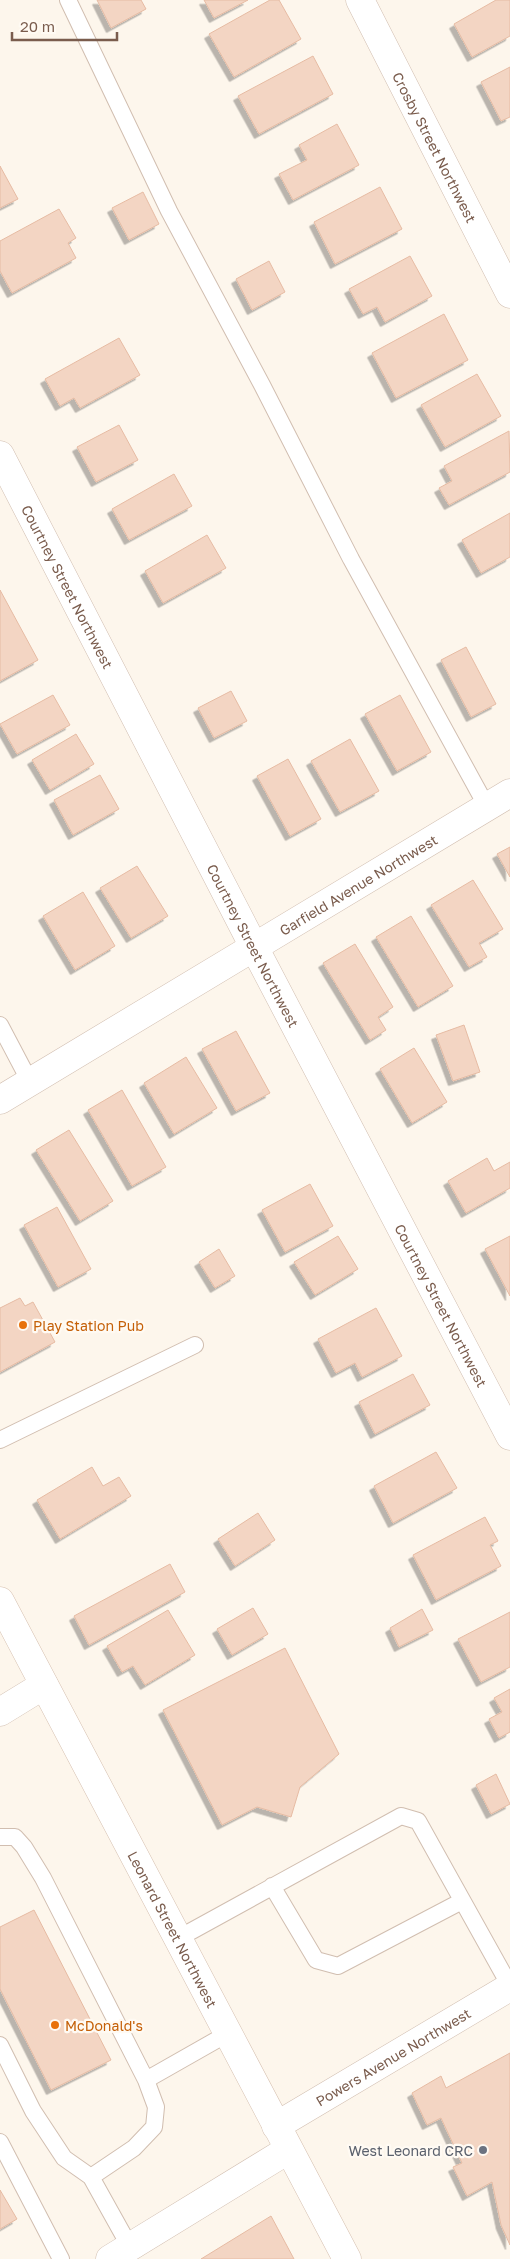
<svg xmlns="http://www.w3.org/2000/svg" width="510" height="2259" viewBox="0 0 510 2259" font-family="'Golos Text',sans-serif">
<defs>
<filter id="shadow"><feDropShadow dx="-4.5" dy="4.5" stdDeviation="0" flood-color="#0004"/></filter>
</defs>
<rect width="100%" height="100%" fill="#fdf6ec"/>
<path fill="#f3d5c3" stroke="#e6bba3" filter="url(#shadow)" d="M97,0H141L146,9L111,28Z
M204,0H248L214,18Z
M270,0H279L301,39L234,77L209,34Z
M496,0H510V36L472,57L454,24Z
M313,56L333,94L259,134L238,96Z
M510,67V117L501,121L481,82Z
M337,124L359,165L293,200L279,174L307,160L299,145Z
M0,166L18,199L0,208Z
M380,187L402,229L335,264L314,222Z
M143,192L159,224L129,240L112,208Z
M59,209L76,238L68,243L76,258L12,293L0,271V241Z
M410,256L432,296L385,322L377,307L363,314L349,289Z
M269,261L285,292L252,310L236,279Z
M444,314L468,360L396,398L372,353Z
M119,338L140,375L80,408L74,398L60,406L45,379Z
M477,374L501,416L445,447L421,405Z
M119,425L138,460L96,482L77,447Z
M509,431L510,472L449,505L439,488L452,481L444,466Z
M174,474L192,506L129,540L112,509Z
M510,513V557L481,573L462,540Z
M207,535L226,568L163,603L145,571Z
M0,590L38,660L0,681Z
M466,647L496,704L471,717L441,660Z
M231,691L247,721L214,738L198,708Z
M53,695L70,725L17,754L0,724Z
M400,695L431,752L397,771L365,714Z
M76,734L94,764L50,790L32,760Z
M350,739L379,791L340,812L311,761Z
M288,759L321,819L290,836L257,776Z
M100,775L119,809L73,835L54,800Z
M510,847V877L497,854Z
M137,866L168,916L131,938L100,888Z
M473,880L503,929L479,943L487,957L469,967L431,905Z
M83,892L115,946L75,970L43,916Z
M411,916L453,986L418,1007L376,937Z
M355,944L393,1007L378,1017L386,1030L370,1040L323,963Z
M464,1025L480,1072L453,1081L436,1035Z
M236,1031L270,1093L236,1111L202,1049Z
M414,1048L447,1102L412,1123L380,1069Z
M186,1057L217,1108L174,1134L144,1083Z
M122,1090L166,1167L132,1186L88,1110Z
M69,1130L113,1201L80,1221L36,1150Z
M487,1158L494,1171L510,1162V1188L466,1213L448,1181Z
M310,1184L333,1226L285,1252L262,1210Z
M57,1207L91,1269L58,1287L24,1225Z
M338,1236L358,1269L315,1295L294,1262Z
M510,1236V1296L485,1249Z
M219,1249L235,1276L215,1288L199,1262Z
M20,1298L25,1306L33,1302L55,1342L0,1372V1308Z
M376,1308L402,1356L362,1377L355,1363L336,1373L318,1339Z
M413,1374L430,1405L375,1434L359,1402Z
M436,1452L457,1488L393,1523L374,1486Z
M92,1467L103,1486L119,1477L131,1496L60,1539L37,1500Z
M258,1513L275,1540L235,1566L218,1539Z
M485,1517L498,1541L490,1545L501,1566L436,1600L413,1555Z
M170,1564L185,1592L89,1645L74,1616Z
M253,1608L268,1634L232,1655L217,1629Z
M422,1609L433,1630L399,1647L390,1628Z
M168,1610L195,1655L145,1685L133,1666L122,1672L107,1646Z
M510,1612V1667L481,1682L458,1639Z
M285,1648L339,1754L300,1787L291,1817L257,1807L222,1825L163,1710Z
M510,1689V1732L499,1738L489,1719L502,1712L494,1698Z
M496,1774L510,1804L491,1814L476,1785Z
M34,1910L111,2060L51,2090L0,1989V1927Z
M510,2053V2245L501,2225L492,2182L467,2196L453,2167L462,2163L441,2118L427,2125L412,2093L441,2076L446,2088Z
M0,2190L17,2219L0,2229Z
M271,2216L294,2259H201Z"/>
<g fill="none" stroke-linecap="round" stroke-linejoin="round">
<g stroke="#d1beb0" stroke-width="18">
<path id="lane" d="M68,0L169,211L262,385L351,559L487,807
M0,1025L30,1082
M0,1440L195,1345
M0,1837H15L24,1847L43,1878L146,2080L156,2107L154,2127L134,2148L91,2177
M272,1886L316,1960L338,1966L462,1901
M177,1939L401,1816L418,1821L510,1986
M0,2045L33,2111L64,2158L91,2177L130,2247
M146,2080L227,2034
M0,2142L61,2259"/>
</g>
<g stroke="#d1beb0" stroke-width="29">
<g id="street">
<path id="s1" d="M360,0L510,294"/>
<path id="s2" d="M0,455L254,947L510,1436"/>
<path id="s3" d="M0,1100L510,793"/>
<path d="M0,1712L44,1685"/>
<path id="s4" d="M276,2126L510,1987"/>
<path d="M110,2259L288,2150"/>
</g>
</g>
<g stroke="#d6c0b0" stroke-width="29">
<g id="secondary">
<path id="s5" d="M0,1601L347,2259"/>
</g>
</g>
<use href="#lane" stroke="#fff" stroke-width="16"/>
<use href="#street" stroke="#fff" stroke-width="28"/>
<use href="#secondary" stroke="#fff" stroke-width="28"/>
</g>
<g fill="#e8710a" stroke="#fffaf3" stroke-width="2">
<circle cx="23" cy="1325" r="5"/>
<circle cx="55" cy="2025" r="5"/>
</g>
<circle fill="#6b7280" stroke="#fffaf3" stroke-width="2" cx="483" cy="2150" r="5"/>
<g text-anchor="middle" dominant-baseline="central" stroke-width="4.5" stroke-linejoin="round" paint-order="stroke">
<g font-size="14" fill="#7a5c4d" stroke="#fffaf3">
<text stroke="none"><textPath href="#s1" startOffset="165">Crosby Street Northwest</textPath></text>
<text stroke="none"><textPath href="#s2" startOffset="148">Courtney Street Northwest</textPath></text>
<text stroke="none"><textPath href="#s3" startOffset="418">Garfield Avenue Northwest</textPath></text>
<text stroke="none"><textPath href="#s2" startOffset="552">Courtney Street Northwest</textPath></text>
<text stroke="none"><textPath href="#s2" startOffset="958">Courtney Street Northwest</textPath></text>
<text stroke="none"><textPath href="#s5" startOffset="371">Leonard Street Northwest</textPath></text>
<text stroke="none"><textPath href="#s4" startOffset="136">Powers Avenue Northwest</textPath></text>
</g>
<g font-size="14" fill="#c56008" stroke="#fffaf3" text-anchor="start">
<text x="33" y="1325">Play Station Pub</text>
<text x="65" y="2025">McDonald's</text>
</g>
<g font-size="14" fill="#5b616d" stroke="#fffaf3" text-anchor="end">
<text x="473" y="2150">West Leonard CRC</text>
</g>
</g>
<path d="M12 32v8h105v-8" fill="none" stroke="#7a5c4d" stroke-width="2.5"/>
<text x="20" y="32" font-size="15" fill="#7a5c4d" stroke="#fffaf3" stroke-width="4" paint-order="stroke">20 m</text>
</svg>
